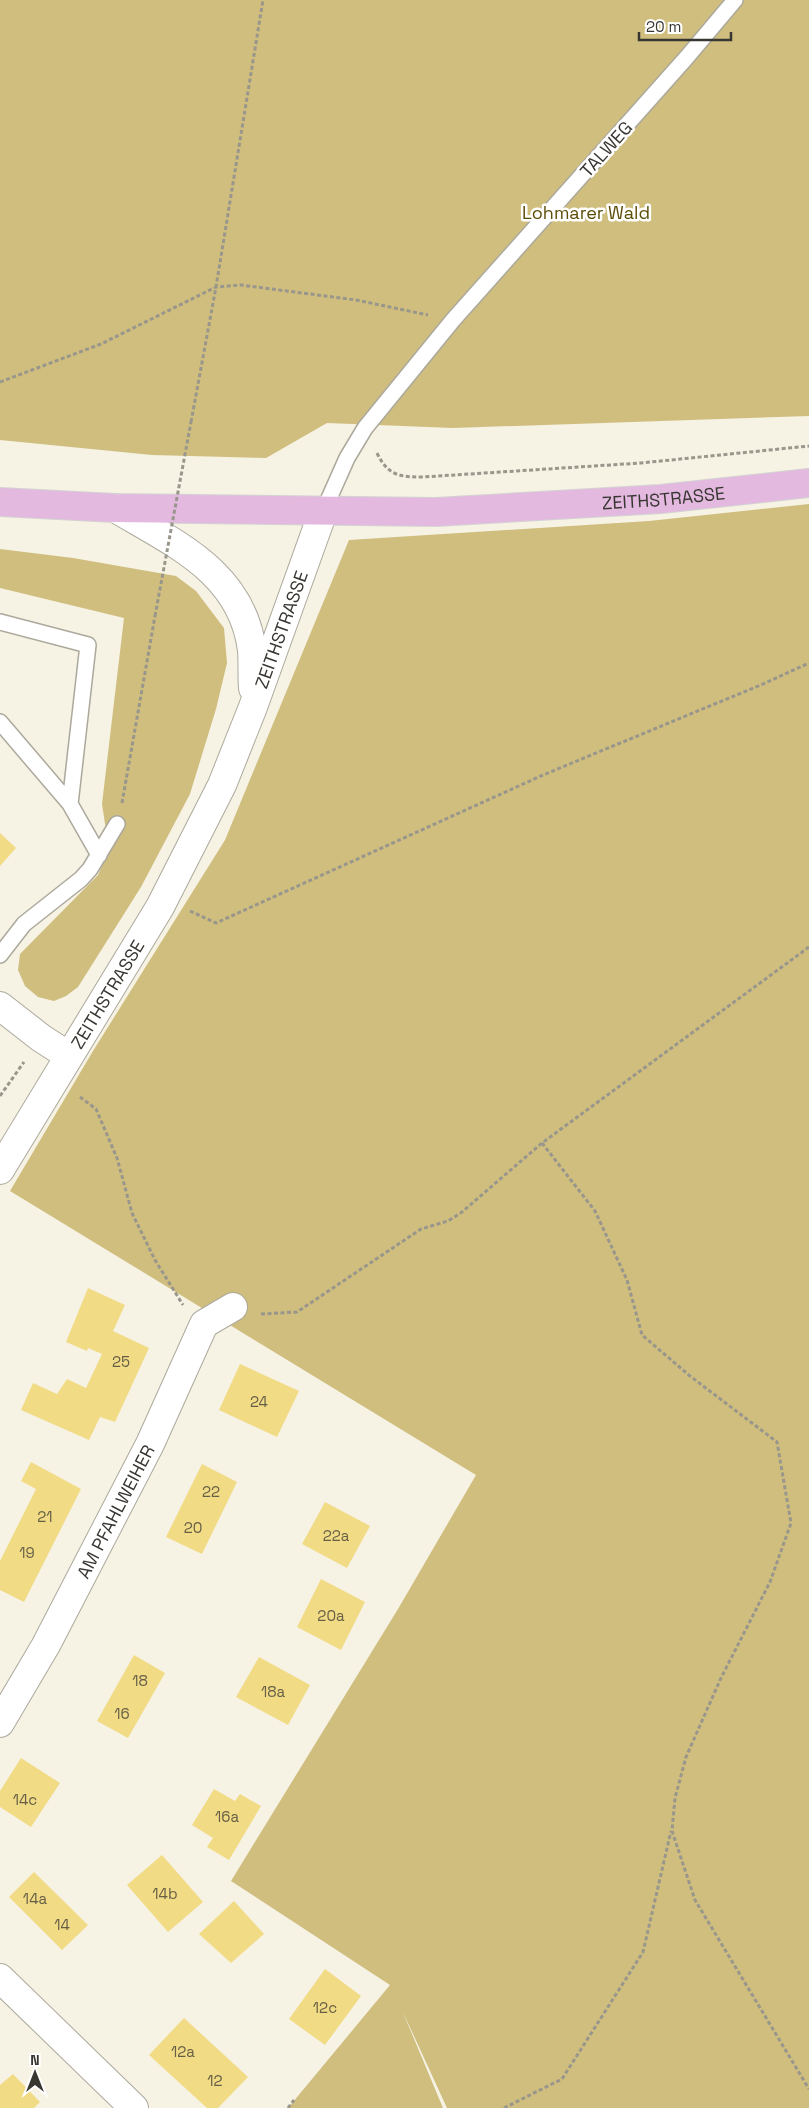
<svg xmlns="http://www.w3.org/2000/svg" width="809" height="2108" viewBox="0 0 809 2108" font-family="'Space Grotesk',sans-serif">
<rect width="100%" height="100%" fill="#f6f2e4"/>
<path fill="#d0be7e" d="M0,0H809V416L453,428L327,423L266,458L152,455L0,440Z
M809,504V2108H447L402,2010L443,2108H288L390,1985L231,1881L398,1609L476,1475L10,1191L93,1051L225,840L349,540L649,521Z
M0,549L73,558L176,576L196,591L224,628L227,663L216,709L190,794L141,887L78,987L66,996L54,1001L38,997L25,986L18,970L20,954L98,875L109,850L102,804L124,618L0,588Z"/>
<path fill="#f2db85" d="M0,833L16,848L0,866Z
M88,1288L125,1305L113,1331L149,1348L115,1422L100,1417L89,1440L21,1410L33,1383L57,1394L67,1379L86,1388L102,1354L88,1348L87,1351L66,1342Z
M240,1364L299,1391L277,1437L219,1410Z
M31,1462L81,1489L24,1602L0,1590V1561L36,1489L21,1481Z
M202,1464L237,1482L202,1554L166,1537Z
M325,1502L370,1526L347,1568L302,1544Z
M321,1579L365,1602L341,1650L297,1627Z
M134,1655L165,1673L128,1738L97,1721Z
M259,1657L310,1685L288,1725L236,1697Z
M21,1758L60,1783L31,1827L0,1807V1791Z
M214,1789L235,1801L240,1794L261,1806L229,1860L207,1847L213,1838L192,1825Z
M162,1855L203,1902L168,1932L127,1885Z
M34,1872L88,1925L62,1950L9,1897Z
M234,1901L264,1934L231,1963L199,1934Z
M325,1969L361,1996L325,2045L289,2019Z
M184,2018L248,2077L218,2108H207L149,2055Z
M13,2074L40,2102L34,2108H0V2085Z"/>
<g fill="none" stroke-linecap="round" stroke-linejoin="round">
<g stroke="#aca99c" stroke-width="18">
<path id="lane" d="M323,512L347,458L365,428L453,320L687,57L735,0
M0,622L88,645L70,804
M0,722L70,804L99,855
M0,955L24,924L81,879L90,869L117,824"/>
</g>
<g stroke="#aca99c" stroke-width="30">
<g id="street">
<path d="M0,1006L41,1038L69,1056"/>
<path id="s1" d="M0,1723L46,1645L150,1444L204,1324L233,1307"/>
<path d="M0,1978L134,2108"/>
</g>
</g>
<g stroke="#aca99c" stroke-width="30">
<g id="secondary">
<path d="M115,508C175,544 242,572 252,650C253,663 252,676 253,688"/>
<path id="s2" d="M0,1170L160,907L222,785L253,707L323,512"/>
</g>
</g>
<g stroke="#d3d3d2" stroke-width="30">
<g id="primary">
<path id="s3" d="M0,502L115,508L436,512L661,499L809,483"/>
</g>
</g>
<path stroke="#99968c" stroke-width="3" stroke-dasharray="4 2.5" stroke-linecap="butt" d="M0,382L101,344L216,287L241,285L356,300L428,315
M191,422L216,287L263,0
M377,453C388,476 400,477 423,477L641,463L809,446
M122,803L155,616
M190,911L216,923L543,775L763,684L809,663
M0,1096L24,1062
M80,1097L96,1109L117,1158L132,1213L155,1260L183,1305
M542,1143L595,1211L627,1280L642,1335L690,1376L777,1442L791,1523L770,1582L721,1678L686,1757L675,1798L672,1831L695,1900L809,2089
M261,1314L297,1312L421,1229L448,1221L462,1212L542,1143L809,947
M288,2108L294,2100
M504,2108L562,2079L643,1952L671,1831"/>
<use href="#lane" stroke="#fff" stroke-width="15"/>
<use href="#street" stroke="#fff" stroke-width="28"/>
<use href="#secondary" stroke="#fff" stroke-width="28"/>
<use href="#primary" stroke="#e3b9e0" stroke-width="28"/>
<path stroke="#99968c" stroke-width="3" stroke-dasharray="4 2.5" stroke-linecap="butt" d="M155,616L191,422"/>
</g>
<g text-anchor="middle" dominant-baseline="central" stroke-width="5" stroke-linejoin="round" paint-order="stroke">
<g font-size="15" fill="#665f46">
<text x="121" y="1361">25</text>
<text x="259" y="1401">24</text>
<text x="211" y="1491">22</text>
<text x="45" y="1516">21</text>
<text x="193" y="1527">20</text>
<text x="336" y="1535">22a</text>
<text x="27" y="1552">19</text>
<text x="331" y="1615">20a</text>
<text x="140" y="1680">18</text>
<text x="273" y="1691">18a</text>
<text x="122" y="1713">16</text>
<text x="25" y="1799">14c</text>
<text x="227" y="1816">16a</text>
<text x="165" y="1893">14b</text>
<text x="35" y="1898">14a</text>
<text x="62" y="1924">14</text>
<text x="325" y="2007">12c</text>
<text x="183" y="2051">12a</text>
<text x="215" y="2080">12</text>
</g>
<g font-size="18" fill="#383631" stroke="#fff">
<text transform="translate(606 149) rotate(-48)">TALWEG</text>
<text stroke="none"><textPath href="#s3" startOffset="664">ZEITHSTRASSE</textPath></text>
<text stroke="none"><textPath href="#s2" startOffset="611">ZEITHSTRASSE</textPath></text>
<text stroke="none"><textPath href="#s2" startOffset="206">ZEITHSTRASSE</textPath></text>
<text stroke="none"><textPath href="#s1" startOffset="241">AM PFAHLWEIHER</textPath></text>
</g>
<g font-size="18" fill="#5e4e09" stroke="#fff">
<text x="586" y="212">Lohmarer Wald</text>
</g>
</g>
<g transform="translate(35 2073)" stroke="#ffffff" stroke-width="4" paint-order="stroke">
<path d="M0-4L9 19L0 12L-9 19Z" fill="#383631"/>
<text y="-8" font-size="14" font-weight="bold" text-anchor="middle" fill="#383631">N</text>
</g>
<path d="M639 32v8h92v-8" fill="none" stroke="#383631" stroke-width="2.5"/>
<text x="646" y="32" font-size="15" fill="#383631" stroke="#ffffff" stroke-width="4" paint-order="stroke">20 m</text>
</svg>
